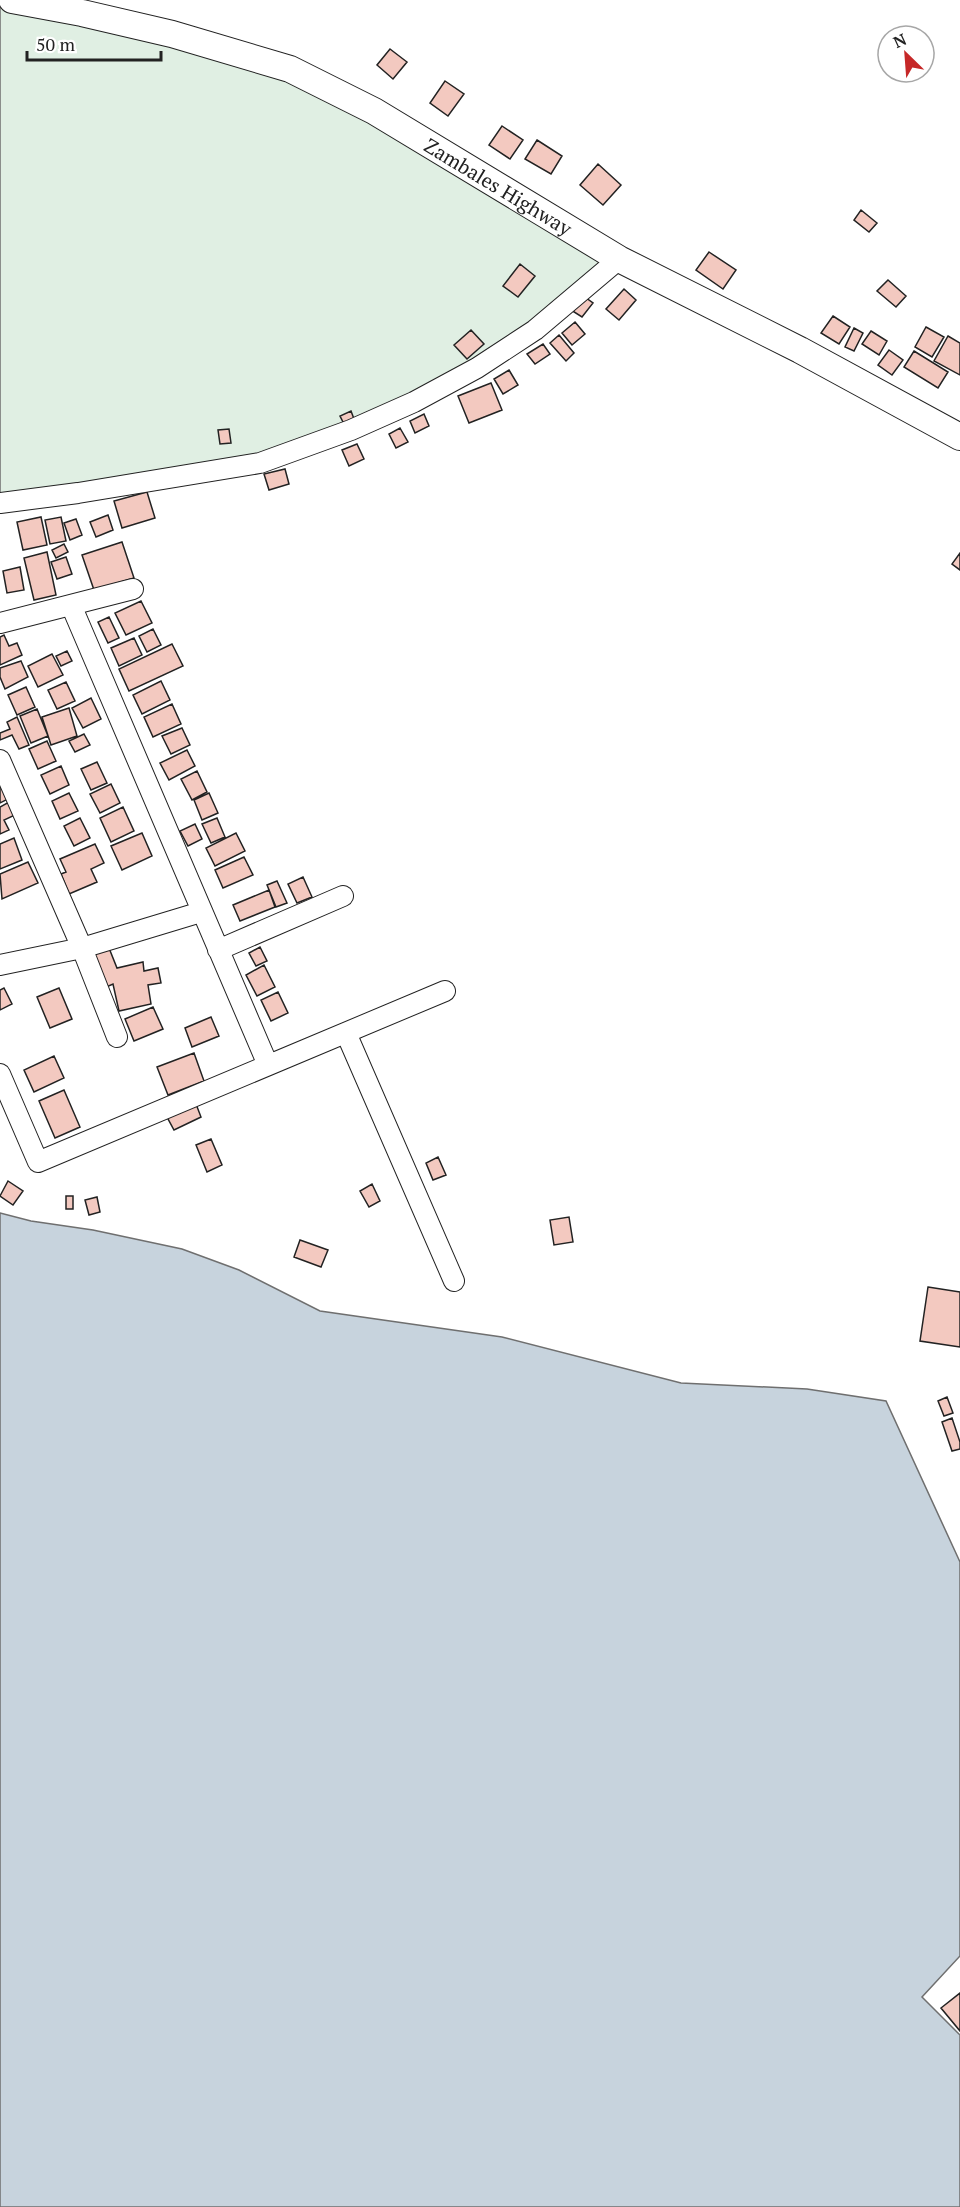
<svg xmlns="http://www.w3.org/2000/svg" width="960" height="2207" viewBox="0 0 960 2207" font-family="'PT Serif',serif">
<rect width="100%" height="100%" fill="#fff"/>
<path fill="#e0efe3" stroke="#6f6f6f" stroke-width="1.5" d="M0,0L290,69L619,259L477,368L260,463L0,503Z"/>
<path fill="#c7d3dd" stroke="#6f6f6f" stroke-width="1.5" d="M0,1213L31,1221L93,1230L182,1249L239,1270L320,1311L502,1337L681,1383L807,1389L886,1401L960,1562V1956L922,1997L960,2035V2207H0Z"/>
<path fill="#f3c9c0" stroke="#222" stroke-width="1.5" d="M390,49L407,62L393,79L377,65Z
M445,81L464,94L448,116L430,103Z
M502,126L523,140L510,159L489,145Z
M537,140L562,156L551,174L525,159Z
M598,164L621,185L603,205L580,185Z
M861,210L877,223L869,232L854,220Z
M709,252L736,270L723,289L696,270Z
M520,264L535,276L518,297L503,286Z
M888,280L906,296L896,307L877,291Z
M624,289L636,300L619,320L606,309Z
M582,295L593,303L582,317L571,310Z
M833,316L850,327L839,344L821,333Z
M575,322L585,334L572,345L562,333Z
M926,327L944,337L932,357L915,347Z
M854,328L863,333L854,351L845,347Z
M471,330L484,344L467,359L454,345Z
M871,331L887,341L879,355L862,344Z
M559,335L574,353L566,361L550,343Z
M948,336L960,343V375L934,361Z
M543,344L550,354L535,364L527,354Z
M889,350L903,360L892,375L878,365Z
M914,351L948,372L938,388L904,367Z
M509,370L518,385L503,394L494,379Z
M491,383L502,410L469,423L458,396Z
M351,411L354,419L344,424L340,416Z
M424,414L429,426L415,433L410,421Z
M400,428L408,442L396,448L389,434Z
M229,429L231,443L220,444L218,430Z
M357,444L364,459L349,466L342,450Z
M285,469L289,484L269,490L264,474Z
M147,492L155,518L122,528L114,501Z
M108,515L113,530L96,537L90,522Z
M41,517L47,545L23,550L17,522Z
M61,517L66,541L50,544L45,520Z
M76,519L82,535L70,540L64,523Z
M122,542L134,578L94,590L82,555Z
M64,544L68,552L56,558L52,550Z
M47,552L56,595L34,600L24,558Z
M960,553V570L952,564Z
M66,557L72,574L57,579L51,562Z
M20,567L24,590L7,593L3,571Z
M141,601L152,623L126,635L115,613Z
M109,617L119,638L108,643L98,622Z
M153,629L161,645L147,652L139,636Z
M4,635L9,646L17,643L22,655L0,665V637Z
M134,638L142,655L119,666L111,648Z
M172,644L183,666L129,691L119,669Z
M67,651L72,661L61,666L56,656Z
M52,654L63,675L38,687L28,666Z
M21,661L28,677L5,689L0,677V668Z
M161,681L170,700L142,714L133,695Z
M66,682L75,701L57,709L48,690Z
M26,687L35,707L17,715L8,695Z
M91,698L101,719L83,728L72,708Z
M172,704L181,724L153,737L144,717Z
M69,708L77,736L51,745L42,717Z
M37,709L48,736L31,743L20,716Z
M17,717L29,745L19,749L12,735L0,740V733L10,729L7,722Z
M182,728L190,745L171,754L162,736Z
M84,734L90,745L75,752L69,741Z
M47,741L56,761L38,769L29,749Z
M187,750L195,766L169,780L160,763Z
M97,762L107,783L91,790L81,769Z
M61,766L69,785L50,794L41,775Z
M197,771L207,792L192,800L181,779Z
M0,781L8,799L0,803Z
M111,784L120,803L100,813L90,794Z
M69,793L78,811L60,819L52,801Z
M209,793L218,813L202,820L194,800Z
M9,802L15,815L4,820L9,830L0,834V807Z
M123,807L134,831L111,842L100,818Z
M80,818L90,838L74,846L64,826Z
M217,818L225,837L211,843L202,824Z
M195,824L202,839L188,846L180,831Z
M142,833L152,856L122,870L111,846Z
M236,833L245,851L215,866L206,848Z
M14,838L22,860L0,869V844Z
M95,844L104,863L91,869L97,882L69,894L61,874L66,872L60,859Z
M244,857L253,875L223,888L215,870Z
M28,862L38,883L2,899L0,874Z
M303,877L312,897L297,903L288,884Z
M277,881L287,903L276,907L267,885Z
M269,890L275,907L240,921L233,905Z
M260,947L267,961L256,966L249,953Z
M109,948L117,968L143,962L144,971L158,968L161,983L148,985L151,1004L119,1011L113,984L104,988L91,955Z
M264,965L275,987L257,996L246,975Z
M4,988L12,1004L0,1010V990Z
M59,988L72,1019L50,1028L37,997Z
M278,992L288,1013L271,1021L261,1000Z
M153,1007L163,1029L134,1041L125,1019Z
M211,1017L219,1036L192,1047L185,1028Z
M194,1053L204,1081L168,1095L157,1067Z
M54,1056L64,1078L34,1092L24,1070Z
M64,1090L80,1127L55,1138L39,1101Z
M196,1104L201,1117L174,1130L167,1117Z
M211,1139L222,1165L207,1172L196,1145Z
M438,1157L446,1175L433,1180L426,1163Z
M8,1181L23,1191L13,1205L0,1196Z
M372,1184L380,1201L369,1207L360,1191Z
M66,1196H73V1209H66Z
M97,1197L100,1212L89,1215L85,1200Z
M569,1217L573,1242L554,1245L550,1220Z
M300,1240L328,1250L321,1267L294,1257Z
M928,1287L960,1292V1347L920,1341Z
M947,1397L953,1413L944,1416L938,1401Z
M952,1418L960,1442V1449L952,1451L942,1422Z
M960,1993V2031L941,2008Z"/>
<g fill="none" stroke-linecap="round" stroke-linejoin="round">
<g stroke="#222" stroke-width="22">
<path id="minor" d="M0,503L78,493L260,463L351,430L414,402L477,368L535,330L619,259
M71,605L268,1065
M0,623L133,589
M0,760L82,948L117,1037
M218,950L343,896
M0,965L82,948L201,912
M346,1033L454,1281
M0,1074L38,1162L445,991"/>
</g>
<g stroke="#222" stroke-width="28">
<g id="major">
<path id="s1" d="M12,0L82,13L172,34L290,69L374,111L619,259L800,350L960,437"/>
</g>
</g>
<use href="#minor" stroke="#fff" stroke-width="20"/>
<use href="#major" stroke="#fff" stroke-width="26"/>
</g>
<g text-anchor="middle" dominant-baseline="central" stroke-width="4.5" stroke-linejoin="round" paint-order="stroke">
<g font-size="20" fill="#222" stroke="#fff">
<text stroke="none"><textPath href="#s1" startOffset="526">Zambales Highway</textPath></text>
</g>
</g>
<g transform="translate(906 54) rotate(335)"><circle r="28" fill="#ffffff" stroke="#a7a7a7" stroke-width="1.5"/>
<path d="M0-4.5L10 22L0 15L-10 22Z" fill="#c62828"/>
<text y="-9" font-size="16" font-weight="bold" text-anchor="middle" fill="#222222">N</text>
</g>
<path d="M27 51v9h134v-9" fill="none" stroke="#222222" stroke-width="3"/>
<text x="36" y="51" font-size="18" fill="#222222" stroke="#ffffff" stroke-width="4.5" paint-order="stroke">50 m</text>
</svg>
